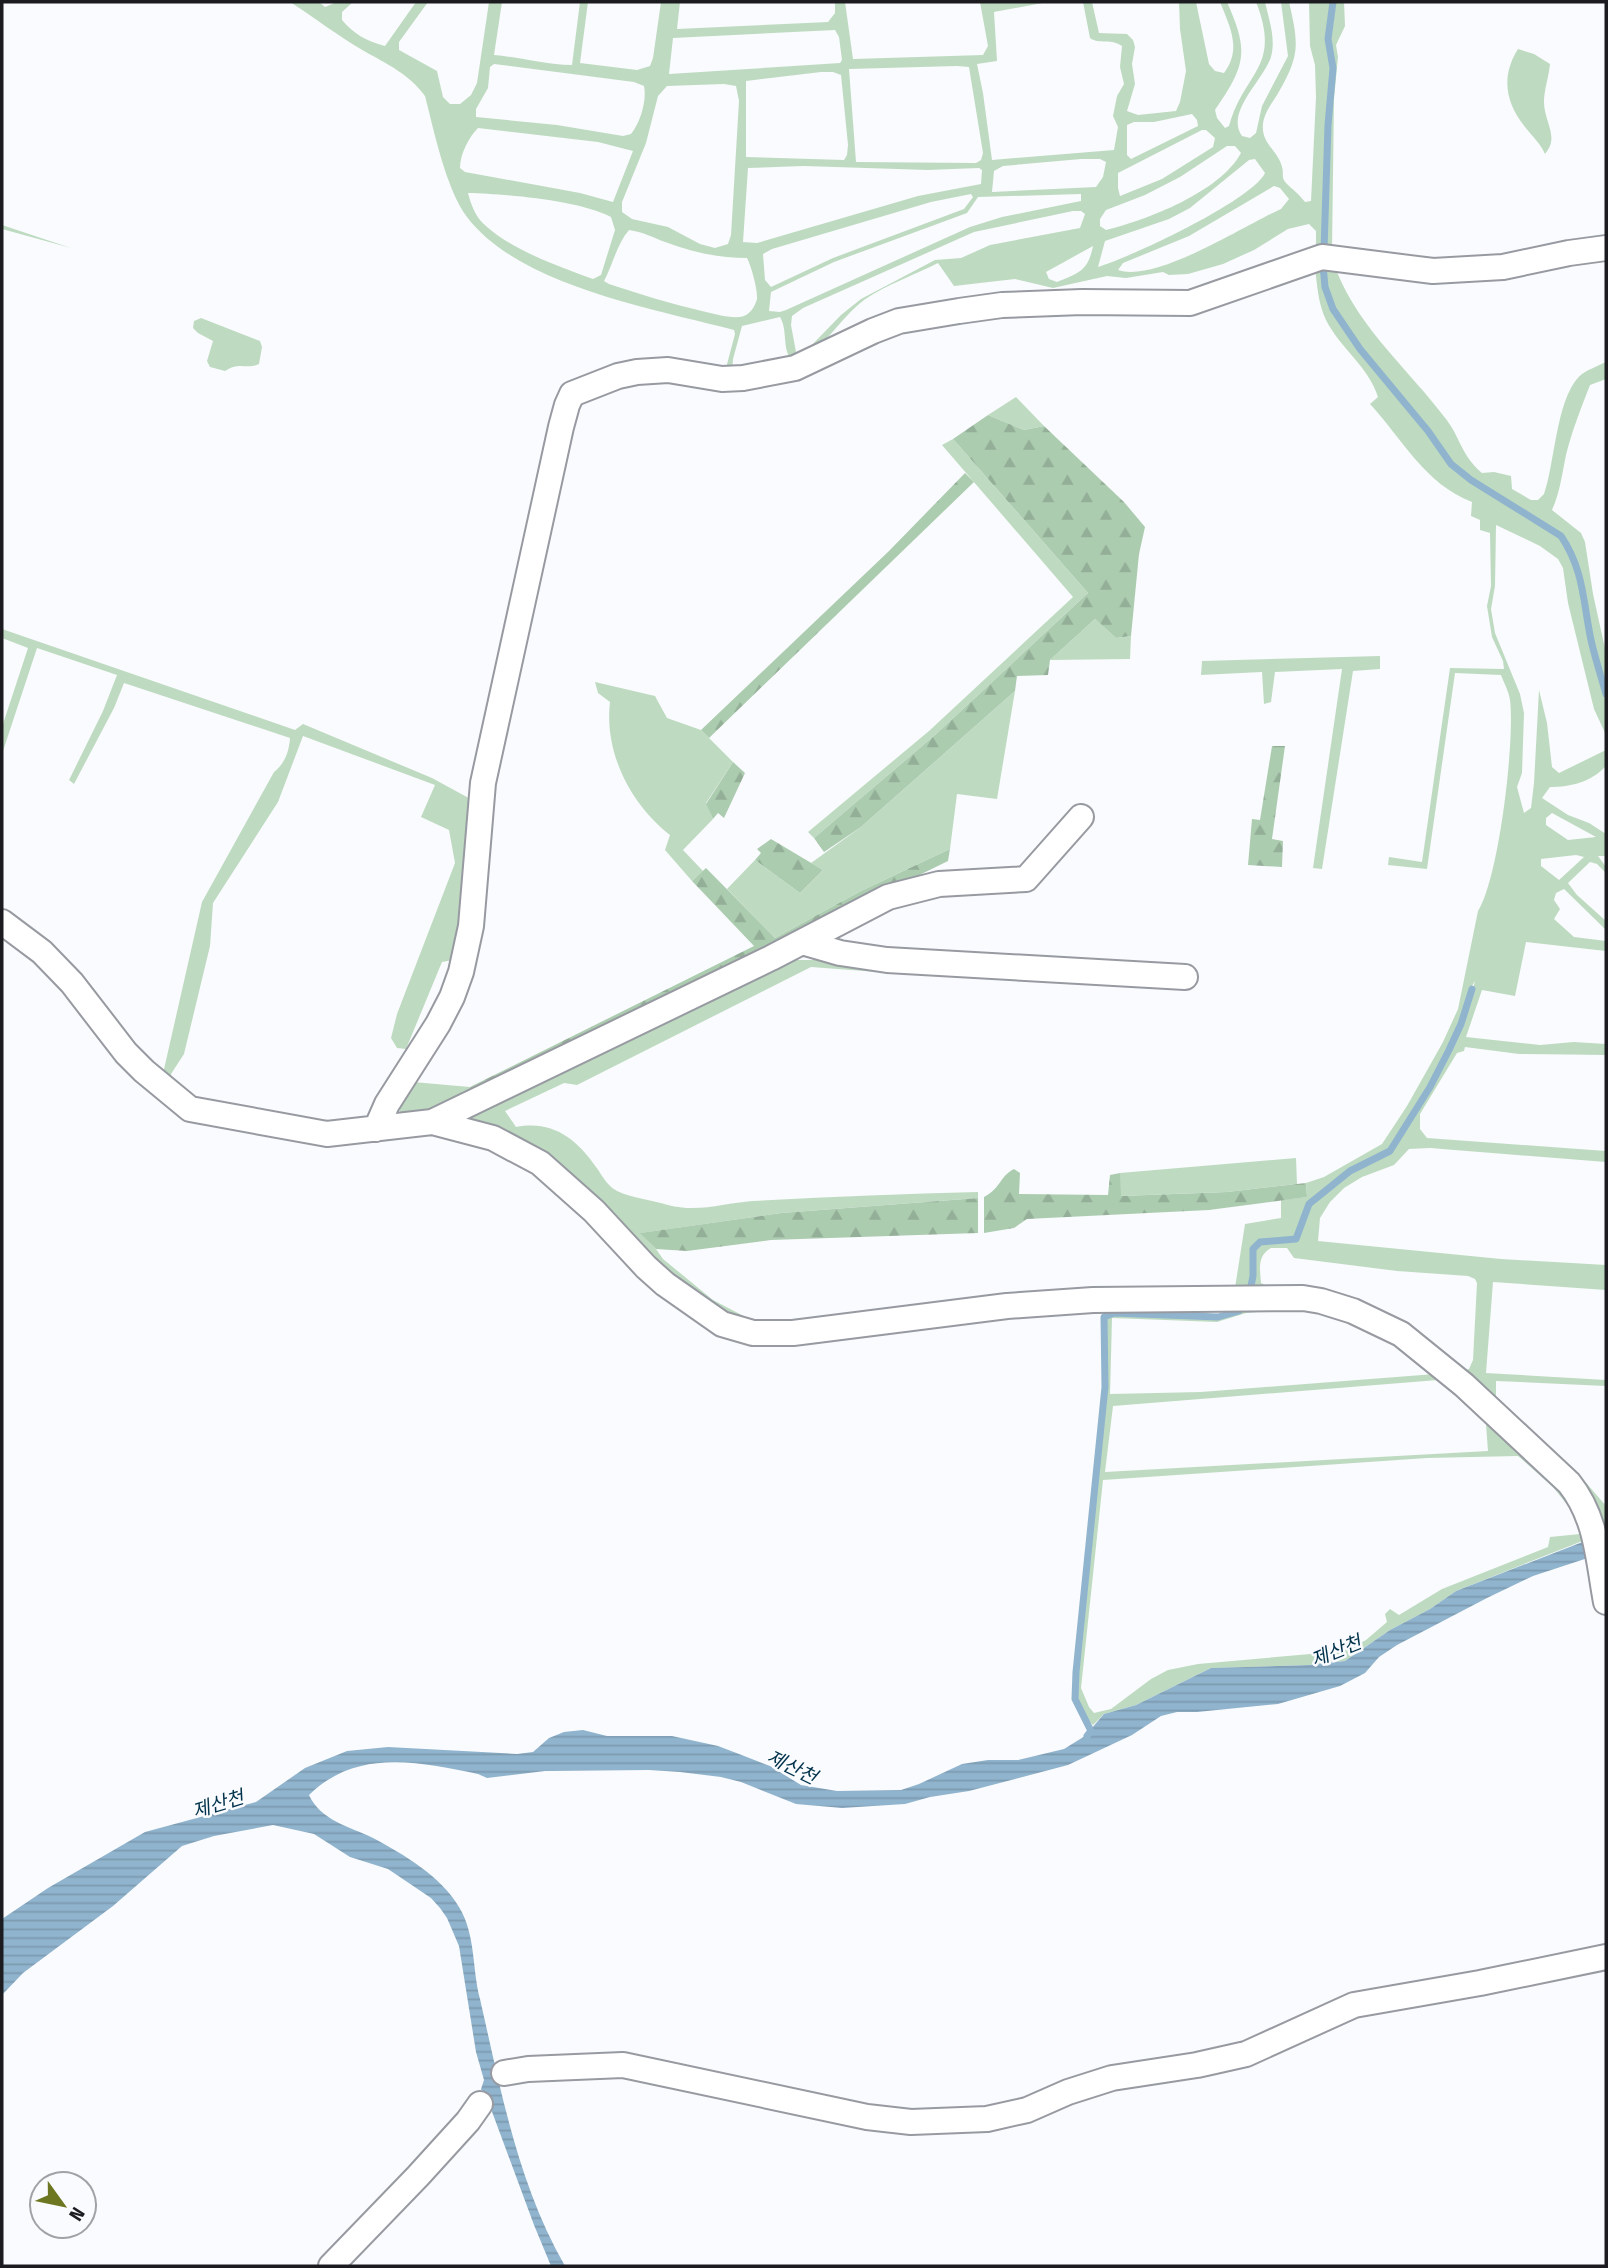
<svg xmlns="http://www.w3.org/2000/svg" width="1608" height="2268" viewBox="0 0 1608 2268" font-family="'Fira Sans Condensed','Noto Sans KR',sans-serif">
<defs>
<pattern id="forest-firs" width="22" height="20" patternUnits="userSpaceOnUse" patternTransform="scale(1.75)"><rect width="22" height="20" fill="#acccb0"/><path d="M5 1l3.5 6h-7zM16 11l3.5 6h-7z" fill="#93af97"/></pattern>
<pattern id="water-rules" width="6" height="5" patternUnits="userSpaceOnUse" patternTransform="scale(1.75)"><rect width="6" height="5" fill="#90b4cd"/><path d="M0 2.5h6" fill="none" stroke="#7c9ab0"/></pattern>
</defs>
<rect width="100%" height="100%" fill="#fafbfe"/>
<path fill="#bedbc1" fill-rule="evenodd" d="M290,2H319L325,7L337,2H353L342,12V20C354,34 366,41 385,46L416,2H428L399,42V50L437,71L443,97L450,104H460L471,95L477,83L489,2H502L494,55C520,57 545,65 572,65L580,2H588L580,63L637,70L650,66L653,58L661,2H680L677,29L828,22L835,13V2H845L853,59L983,55L988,46L980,2H1048L994,12L997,61L977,64L983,93L992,160L1114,150L1118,127L1113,116L1117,96L1124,84L1120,67L1122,46C1111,38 1100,45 1090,38L1083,2H1092L1099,33L1127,34L1133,40L1135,47L1132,64L1135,84L1127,111L1138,115L1176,111L1180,102L1186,71L1180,29L1179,2H1196L1209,64L1215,71L1224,73C1242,49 1230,27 1220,2H1227C1249,51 1246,65 1215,110L1217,118L1225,128L1229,126C1244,71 1282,68 1256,2H1265C1269,20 1276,38 1271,57C1263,81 1225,112 1242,136L1250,138L1256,133L1262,106L1288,56L1281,2H1289C1299,45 1300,56 1277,95C1272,103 1264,113 1263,124C1261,144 1278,150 1282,167C1284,173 1281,178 1286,183C1292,189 1299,194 1305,202L1311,201L1316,97L1315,65L1310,46L1309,2H1331L1326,39L1331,69L1326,125L1323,199L1324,251L1326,250L1329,125L1335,68L1330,39L1334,2H1344L1345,26L1336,45L1338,57L1334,99L1332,249L1352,258L1311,257L1277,270L1316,251V231L1309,224L1288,229L1254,250L1223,264L1188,274L1169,275L1163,272L1126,278L1107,276L1053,288L1015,279L954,286L938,263C914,275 886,285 864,300C841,317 820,354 796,363C780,354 789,332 780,317L742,326L733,359L732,372L716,374L726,368L735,334L734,330C655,309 519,286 467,217C446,189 434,131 425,96C409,74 387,64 364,51C338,36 315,18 290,2ZM835,30L839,37L842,60L840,63L669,74L673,38ZM494,64L634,82L644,86C647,101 640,123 631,134L623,136L557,125L476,117V109L488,88L490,67ZM957,66L969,67L983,153L981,160L976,163L856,162L849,69ZM821,72H833L841,75L848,145L847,155L844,160L746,157V81ZM724,84L736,86L739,101L731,235L728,244L715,248L700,244L668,227L632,219L622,212V202L646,143L658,96L667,86ZM1192,114L1197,120L1198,126L1131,159L1127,155V125L1134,122H1154ZM478,128L598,142L633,151L613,202L580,193L465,172L460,168C460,154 469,137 478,128ZM1202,130H1206L1215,138L1213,147L1162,179L1120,196L1118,188V173ZM1227,146H1235L1241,153C1220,192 1147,220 1106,230L1100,226V219L1106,210L1145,195L1180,177ZM1081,159H1100L1106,162L1103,177L1096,187L992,192L994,171L1003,166ZM1255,159L1265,173C1251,201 1131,257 1098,267L1105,241L1169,219L1190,208L1249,160ZM804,166L928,170L979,168L982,170L981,184L918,196L757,243L743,242L748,168ZM1274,186L1280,188L1289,199L1281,209C1243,226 1156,283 1118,270L1123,263L1189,236ZM468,193C506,194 578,200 611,217L615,230L601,275L593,279C560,267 512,250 486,226C476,218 471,205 468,193ZM971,194L973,197L964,209L833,258L771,287L765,280L763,254L772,249L931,202ZM1081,194V201L1002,217L970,227L786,310L780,312L769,311L771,292L834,262L967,213L978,197ZM1073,211H1081L1085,214L1080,228L990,245L961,258L935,260L861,299L841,315L806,351L800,354L796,352L791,325L792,316L803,308L974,232ZM629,230C643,232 652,237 665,242C691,252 719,258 747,258C751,265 758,290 757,299C755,307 749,316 740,317C728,318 714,314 702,311C671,304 640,294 609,284L604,281C613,264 617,244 629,230ZM1093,246C1088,271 1079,273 1057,282L1049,279L1046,272Z
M1518,49L1534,54L1550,64C1549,76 1544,90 1544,102C1544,122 1560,137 1545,154C1540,143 1533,137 1525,127C1505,102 1501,76 1518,49Z
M2,225L71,248L2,229Z
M1606,252V261L1469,281L1430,279L1341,267L1337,272C1360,329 1409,370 1446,419C1461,439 1461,455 1482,473L1494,472L1511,476L1512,489L1531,500H1538L1544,494C1555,465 1556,395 1582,374C1589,369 1598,366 1606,362V379L1590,385C1581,408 1572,431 1566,455C1562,474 1560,492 1552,510L1581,533L1585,542L1593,594L1606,653V687C1601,671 1596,655 1593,639C1585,599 1586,570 1562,534L1472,479L1452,463L1430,430L1362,348L1335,309L1327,286L1325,265H1322L1323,287L1332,310L1359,350L1427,432L1449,466L1470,482L1559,537L1576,565L1589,640L1606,700V735L1594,709L1568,603L1563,568L1558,559L1540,546L1496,525L1495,586L1491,609L1495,633L1520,694L1524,713L1522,773L1517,787L1524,813L1531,808L1534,783L1539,690L1547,723L1552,767L1559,773L1606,750V766C1591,782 1571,787 1550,787L1542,798L1568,815L1589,823L1606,834V856H1598L1606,867V873L1597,864L1590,862L1568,883L1577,895L1606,921V930L1564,889L1556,893L1554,900L1560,909L1554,919L1574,937L1606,941V951L1526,942L1515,996L1482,990L1466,1037L1540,1045L1574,1042L1606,1044V1055L1519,1054L1465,1047L1464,1051L1457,1053L1420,1114V1129L1427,1138L1606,1151V1162L1430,1148L1409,1149L1394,1165L1362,1177L1344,1188L1330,1202L1320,1218L1318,1241L1501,1259L1606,1265V1290L1493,1282L1486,1373L1606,1380V1386L1496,1381V1401L1576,1471L1606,1506V1533L1600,1532C1592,1520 1590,1505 1582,1494C1564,1470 1540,1451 1519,1430C1466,1380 1411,1323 1339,1302C1284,1287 1221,1295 1165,1297C1151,1298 1137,1296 1123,1295C1080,1294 1038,1299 996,1302L992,1296L1093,1290L1235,1288L1245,1224L1281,1218V1200L1307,1197L1306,1183L1324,1177L1382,1144L1407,1106L1443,1042L1458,1009L1478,911C1499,878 1515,741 1510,700C1509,692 1504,683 1501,675L1455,673L1427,869L1388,865L1389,857L1422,862L1450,668L1504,669L1503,661L1492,637L1487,606L1491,586L1490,533L1480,530V520L1471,516L1472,502C1425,484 1403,440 1370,404L1378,397C1369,367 1340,348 1326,320C1318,304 1317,284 1315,267L1194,309L1177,312L1070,310L1018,312L952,320L949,318L1010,310L1114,308L1163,311L1196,305L1323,261L1417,274H1460L1482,273ZM1552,813L1596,837L1568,840L1546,825V818ZM1576,855L1584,857L1559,880L1541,866V859ZM1475,981L1463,1024L1451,1050L1432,1088L1391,1152L1351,1172L1310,1206L1298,1240L1261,1244L1254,1250L1255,1276L1253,1287L1250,1288L1251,1249L1259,1241L1295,1237L1307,1203L1349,1169L1388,1150L1429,1086L1460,1023L1470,989ZM1271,1248H1287L1294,1258L1397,1271L1468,1276L1475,1279L1477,1283L1473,1360L1469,1369L1460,1371C1424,1344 1391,1313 1346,1299C1320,1291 1284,1295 1261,1283C1260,1269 1257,1256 1271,1248Z
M201,318L260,341L262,347L259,364C246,370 240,361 225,371L210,367L207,361L213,341L198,333L193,328L194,321Z
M1016,397L1044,426L1024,430L988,415Z
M953,439L1088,593L935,735L814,838L808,832L929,731L1073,597L942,445Z
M1095,619L1116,638L1131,636L1130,659L1050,660Z
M2,629L295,730L303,724L432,778L476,802L459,959L442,962L406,1049L397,1048L391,1038L397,1014L455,863L449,830L421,817L435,785L303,736L278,802L213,903L210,946L184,1054L171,1074L170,1083L162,1078L202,902L274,772C285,763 289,752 290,738L124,683L114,708L74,784L69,780L72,774L103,711L117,675L37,648L2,754V727L28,648L2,638Z
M520,640L510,703L492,785L487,888L477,958L464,1000L455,1018L413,1082L470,1087L474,1093C456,1101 419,1122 400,1112L398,1100L456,1007L476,941L483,886L488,784Z
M1380,656V669L1353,671L1322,869L1313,868L1342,669L1275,672L1271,702L1264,704L1262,672L1201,675L1202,661Z
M595,682L655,696L667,718L701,730L733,762L706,803L713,819L683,850L703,871L692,881L665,850L670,835C630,804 604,752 610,702L598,693Z
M1015,691L997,799L957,794L950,849L861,891L775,938L727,889L755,860L800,893L823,870L811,863L861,827Z
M788,960H825L877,967V972L811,967L577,1085L564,1083L505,1111L516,1127C552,1120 576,1138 596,1167C602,1175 607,1186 617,1191C632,1198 652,1200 668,1205C698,1213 724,1203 753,1201C828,1197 903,1194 978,1192V1198L781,1213L641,1233L656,1249L663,1259L713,1300L757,1323L982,1298L768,1330L723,1317L629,1238L458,1119Z
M1296,1158L1297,1184L1227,1192L1120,1196V1173Z
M1298,1303C1335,1307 1372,1322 1403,1342C1449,1372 1488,1414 1528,1452C1547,1470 1576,1490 1586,1515C1589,1523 1589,1533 1585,1540L1456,1591L1430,1609L1390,1630L1345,1661L1309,1665L1211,1668L1136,1705L1104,1714L1093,1725C1076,1711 1076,1692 1077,1673L1099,1465L1106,1385V1318L1114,1314L1218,1318L1240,1313L1242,1305ZM1280,1310C1294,1311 1309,1310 1323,1313C1355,1320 1417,1346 1435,1374L1201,1392L1110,1394L1112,1318L1217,1322L1246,1313ZM1438,1380L1486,1424L1488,1451L1105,1472L1113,1406ZM1518,1456L1553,1487L1565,1502L1581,1514L1580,1534L1550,1537L1548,1547L1442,1589L1399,1615L1390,1609L1385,1614L1387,1622L1366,1640L1348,1649L1322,1653L1198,1664L1168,1670L1151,1679L1111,1709L1094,1713L1089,1707L1081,1688L1103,1480L1427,1458Z"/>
<path fill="url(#forest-firs)" d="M988,415L1024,430L1044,426L1124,502L1145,527L1139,554L1131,636L1116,638L1095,619L1050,660L1048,675L1017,676L1015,691L861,827L824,852L814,838L935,735L1088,593L953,439Z
M965,473L974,482L709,738L701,730L889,551Z
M1272,746H1285L1272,839L1283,841L1282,867L1248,865L1252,819L1260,820Z
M733,762L745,773L724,818L718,813L713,819L706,804Z
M771,839L823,870L800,893L755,860L761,853L757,849Z
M950,849L948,861L474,1093L470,1087L754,946L692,881L706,868L775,938L861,891Z
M1014,1169L1020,1173L1019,1194L1108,1195L1110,1175L1120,1173L1121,1196L1227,1192L1306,1183L1307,1197L1209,1210L1027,1219L1014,1228L984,1233V1197C1002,1187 999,1177 1014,1169Z
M978,1198V1233L771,1240L687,1251L656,1249L640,1233L781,1213Z"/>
<path fill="url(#water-rules)" d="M1600,1532L1606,1533V1552L1533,1576L1487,1598L1397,1645L1379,1657L1365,1673L1340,1686L1278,1704L1197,1712H1177L1161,1716L1132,1735L1068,1765L969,1791L930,1797L905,1804L842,1808L796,1804L741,1782L721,1777L680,1772L649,1770L545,1771L487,1778L478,1774C419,1762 357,1748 309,1795C321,1821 349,1826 373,1838C403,1854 441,1876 459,1907C476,1935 472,1969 480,1999C501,2091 518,2184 565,2266H551L534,2225L491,2109L481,2089L484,2080L476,2052L459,1946L447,1918L440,1908L431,1898L388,1869L350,1857L314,1834L273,1825L214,1836L182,1846L113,1906L23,1973L2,1995V1919L48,1888L145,1832L256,1802L305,1768L347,1751L388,1747L517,1754L533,1752L549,1738L564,1732L583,1730L607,1736H672L718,1746L739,1754L770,1766L801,1785L837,1791L901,1790L919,1784L962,1764L988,1760H1018L1064,1749L1085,1736L1104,1714L1136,1705L1211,1668L1309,1665L1345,1661L1390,1630L1430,1609L1456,1591L1585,1541Z"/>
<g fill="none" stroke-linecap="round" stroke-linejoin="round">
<path stroke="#90b4cd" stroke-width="7" d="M1324,250L1328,125L1333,68L1328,39L1333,2
M1323,265L1325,287L1333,309L1360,349L1428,431L1451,464L1471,480L1561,536C1584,570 1583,602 1591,640C1595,658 1601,676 1606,694
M1251,1286L1253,1276V1249L1260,1242L1296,1239L1309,1204L1350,1171L1390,1151L1430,1087L1449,1050L1461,1024L1472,989
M1087,1736L1091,1731L1075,1699L1076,1672L1105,1387L1104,1317L1114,1313L1218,1317L1239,1311"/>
<g stroke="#989aa2" stroke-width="28">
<path id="minor" d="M2,922L42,952L72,983L126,1053L144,1071L190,1109L327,1134L432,1122L771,958L888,897L939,884L1026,879L1081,817
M802,942L840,953L887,960L1185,977
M432,1122L493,1138L540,1163L594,1211L646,1267L665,1284L722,1324L753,1333H793L1007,1306L1093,1300L1303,1298L1321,1301L1353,1311L1401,1334L1464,1385L1569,1483C1597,1518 1598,1559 1606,1602
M376,1129L387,1104L438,1024L452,997L461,972L471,926L483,783L561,427L567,405L572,394L618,376L637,372L668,370L722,379L743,378L795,368L873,331L899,321L959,311L1002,305L1082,302L1190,303L1322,257L1433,271L1503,267L1569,253L1606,248
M504,2073L528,2069L623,2065L867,2117L911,2122L987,2119L1027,2110L1068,2092L1112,2078L1197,2065L1246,2054L1354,2005L1480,1983L1606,1957
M331,2266L418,2176L468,2121L480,2104"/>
</g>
<use href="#minor" stroke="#fff" stroke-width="24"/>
</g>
<g text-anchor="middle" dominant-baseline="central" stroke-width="5" stroke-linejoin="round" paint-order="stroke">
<g font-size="19" font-style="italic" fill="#00324b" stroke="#fafbfe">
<text transform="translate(1336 1651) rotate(-22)">제산천</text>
<text transform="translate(792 1767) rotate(26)">제산천</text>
<text transform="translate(218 1804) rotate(-17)">제산천</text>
</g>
</g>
<rect width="1608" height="2268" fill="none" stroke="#1c1c20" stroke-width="7"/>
<g transform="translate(63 2205) rotate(123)"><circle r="33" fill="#fafbfe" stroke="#a1a2a5" stroke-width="2"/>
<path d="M0-5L12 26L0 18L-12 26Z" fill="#6d7620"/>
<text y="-10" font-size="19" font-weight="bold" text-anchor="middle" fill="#1c1c20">N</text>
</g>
</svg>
